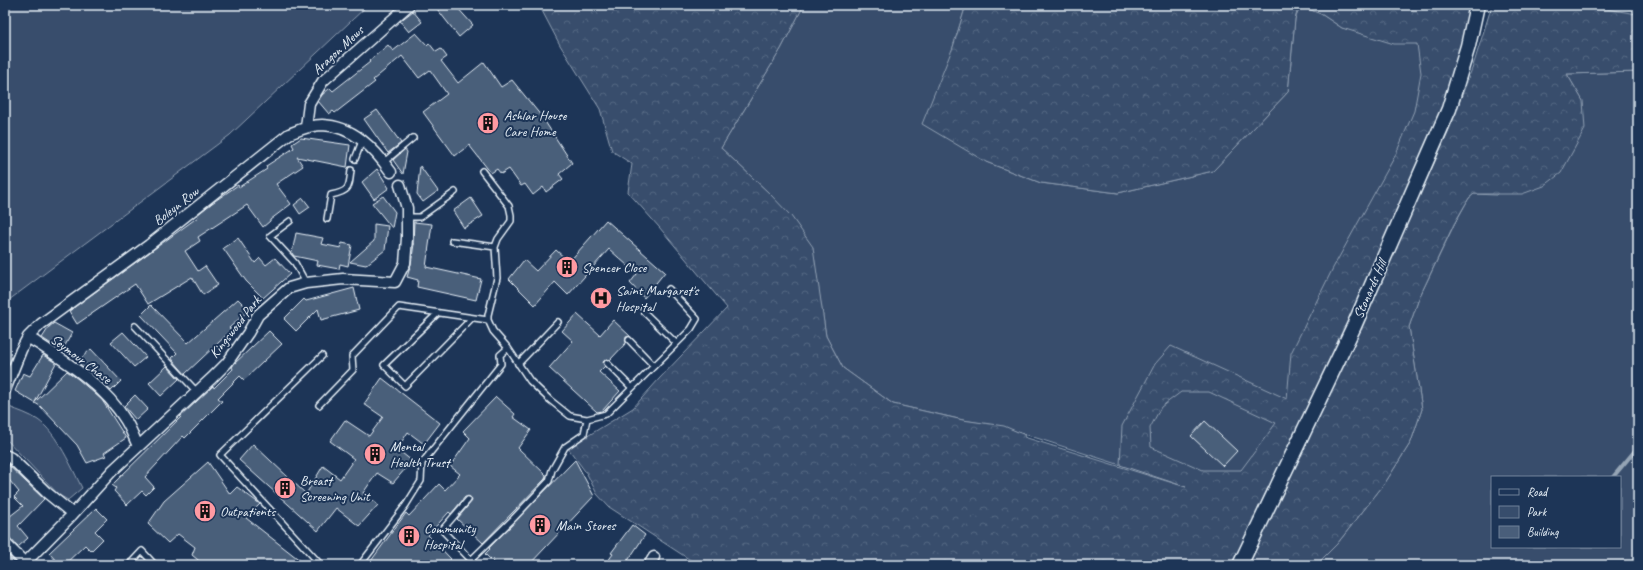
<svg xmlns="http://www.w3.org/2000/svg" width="1643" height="570" viewBox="0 0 1643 570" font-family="Caveat,sans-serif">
<defs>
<pattern id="forest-crowns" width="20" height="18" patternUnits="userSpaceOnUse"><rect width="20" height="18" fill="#374d6c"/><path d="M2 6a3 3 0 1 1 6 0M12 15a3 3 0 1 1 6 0" fill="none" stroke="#546782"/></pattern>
</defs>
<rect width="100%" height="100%" fill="#1d3557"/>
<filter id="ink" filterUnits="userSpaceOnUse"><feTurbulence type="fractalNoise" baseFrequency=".025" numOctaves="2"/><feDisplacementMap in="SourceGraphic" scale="8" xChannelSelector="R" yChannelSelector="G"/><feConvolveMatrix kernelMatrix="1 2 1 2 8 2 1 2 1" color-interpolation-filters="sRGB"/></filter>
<g filter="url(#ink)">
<path fill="#374d6c" stroke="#909fb2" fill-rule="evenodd" d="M5,5H368L230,135L5,303Z
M804,5H966L953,47L986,162L1041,183L1118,193L1213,171L1288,92L1295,19L1301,6L1321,14L1342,28L1417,44L1466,49L1258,509L999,426L963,420L893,404L843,368L826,336L812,247L770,194L721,148L781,49Z
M1638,72V565H1316L1337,544L1385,483L1411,442L1422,409L1409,327L1419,298L1454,225L1469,198L1474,194L1496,195L1583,101L1567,74ZM1492,477H1620V547H1492Z
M9,407C19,411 29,414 38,420C57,433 72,468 82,488L68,500L59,495L5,438V417Z"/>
<path fill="url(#forest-crowns)" stroke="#909fb2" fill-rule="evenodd" d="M539,5H804L781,49L721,148L770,194L791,216L813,247L826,336L843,368L893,404L963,420L1004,426L1025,435L1024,437L1186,487L1120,465L1122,426L1155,364L1171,346L1287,399L1291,353L1333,268L1395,156L1414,111L1421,73L1417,44H1394L1342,28L1321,14L1301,6L1302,5H1475L1466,49L1429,142L1357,305L1258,509L1262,510L1239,565H698L609,507L597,494L587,474L568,448L633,408L659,379L727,308L659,227L628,192L632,164L612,151L600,109L560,45ZM1181,392H1209L1276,423L1241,470H1203L1151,447L1150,428L1161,407Z
M966,5H1299L1295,19L1288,92L1213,171L1118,193L1041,183L986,162L922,124L953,47Z
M1492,5H1580L1638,14V72L1567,74L1583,101L1585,129L1561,173L1544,186L1522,194H1474L1469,198L1454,224L1419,298L1409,327L1422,409L1411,442L1385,483L1337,544L1316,565H1247L1329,396L1448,132L1473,66Z"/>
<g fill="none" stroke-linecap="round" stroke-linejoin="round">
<path stroke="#95a4b5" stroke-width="4" d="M1613,477L1638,447"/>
</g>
<path fill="#495e7a" stroke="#e8f1f8" d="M434,5H455L473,25L459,37Z
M413,11L422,22L409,32L400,21Z
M416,33L427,45L429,43L436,52L441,49L447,57L441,61L458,83L484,62L501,87L512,80L542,117L572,163L559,174L563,179L546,192L543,187L533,195L525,184L521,186L509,169L501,174L497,169L491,173L469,145L455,156L423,112L447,94L430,70L419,78L402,56L373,80L375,82L335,113L333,111L329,114L318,101L322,95L330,88L333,91L370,62L369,61L388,45L393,51Z
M377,110L401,143L388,153L364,119Z
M301,138L350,145L347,167L297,157L303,166L276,184L291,204L270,220V221L263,227L247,205L198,237L200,241L185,251L198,271L205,266L218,285L203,295L192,277L148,304L135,284L77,324L69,311L198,217L197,215L212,203L238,185L239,187L267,169L266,166L294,148L292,144Z
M405,149L407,152L403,174L393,160Z
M420,166L438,191L423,202L417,194Z
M377,169L389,188L374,199L362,182Z
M383,196L395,212L392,228L372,203Z
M303,198L310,207L300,214L294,205Z
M471,198L483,216L464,228L453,211Z
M606,220L665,272L644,298L630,283L637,274L609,249L568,295L555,282L535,305L509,279L524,260L536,271L556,250L569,262Z
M414,222L432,224L426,267L481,279L476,300L417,287L418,280L407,277L411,264L414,244H413Z
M374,224L388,226L385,250L366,265L350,262L374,241Z
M296,233L323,238L321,244L341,248L342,243L352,245L348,266L340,264L339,269L317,265L318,261L294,256L292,253Z
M238,238L255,263L260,258L266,265L275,258L290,274L263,298L246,281L223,248Z
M354,288L359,310L321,320L318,309L296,331L284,319L304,299L306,301Z
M238,299L249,310L229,328L232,330L185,374L173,360L172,358L177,353L141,315L151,305L188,343Z
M577,314L600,335L613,320L631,337H626V343L610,360L606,359L603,362L605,366L599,372L620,391L602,411L597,412L549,368L573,341L562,331Z
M54,323L72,333L62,351L42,338L49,327Z
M269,331L282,344L244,380L240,376L218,398L222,401L185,438L183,436L145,477L154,487L146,495L142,491L127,505L114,491L116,488L112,485L181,417H180L213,386L214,388L233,369L232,367L234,364Z
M123,332L146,357L134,367L111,342Z
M91,349L121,381L111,391L77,362Z
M43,355L56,363L35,402L67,371L78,379L102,400L126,438L104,453L106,456L87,463L77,445L40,406L15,391L23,373L30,376Z
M167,366L179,379L161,396L149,383Z
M382,378L440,423L424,444L408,432L397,449L412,461L393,483L377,473L363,493L378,505L359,526L336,508L318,531L239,460L253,444L306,494L323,466L340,479L354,459L330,441L345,420L369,436L383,417L364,404Z
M135,395L148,409L136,420L124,406Z
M496,397L515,414L513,417L531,430L518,448L546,475L545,479L483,543L457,519L472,501L470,497H465L451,514L449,512L428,535L451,559L445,565H368L406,513L409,516L439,484L445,490L460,474L450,466L470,438L463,431Z
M1205,421L1237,451L1223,466L1191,436Z
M575,460L594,496L529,565H496L485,554L490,549L489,548Z
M5,462L44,499L18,526L28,538L18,547L10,538L5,537V520L23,506L14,497L19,492L5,475Z
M208,462L230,494L237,487L260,504L246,518L306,565H204L192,555L195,547L178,534L168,543L148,524L164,501Z
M96,508L107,519L95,531L103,539L91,551L85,545L64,565H60L49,553Z
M632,525L645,535L625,565H605L613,554L611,553Z
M5,552L16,564L15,565H5Z"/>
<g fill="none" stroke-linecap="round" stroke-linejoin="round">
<g stroke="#e8f1f8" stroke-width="8">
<path id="lane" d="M355,159L362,141
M384,162L413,138
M482,171L509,206L511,215V221L498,239L495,247L497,278L488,315V320L493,331L508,348L530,381L550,400L570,416L587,419L606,414L691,329L697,319L669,289
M407,217H420L455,192
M327,219L331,195C350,191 349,188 351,170
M290,221L270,236L295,263L306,283
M452,241L495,247
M644,312L676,343
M438,313L384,365L405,386L472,318
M135,326L197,392
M629,340L654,366
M607,363L632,388
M518,364L558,322
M319,405L353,370L352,356L399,307L488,320
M468,500L442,530L471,560L513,519L549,481L552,470L565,447L584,434L587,419
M129,565L142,551L155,565
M321,565L220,455L322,356
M360,565L406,505L421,481L422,463L501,364L500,355L508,348"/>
</g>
<g stroke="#e8f1f8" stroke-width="13">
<path id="street" d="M306,127L309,104L323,81L409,5
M28,337C63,360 104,384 126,421C131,429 134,438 138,446
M5,390L21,350L28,337L41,324L149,245L289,134C299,130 310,125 322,125C353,126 374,148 391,172
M5,455L11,458L46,492L73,514L112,471L212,378L227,363L248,333L258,315L289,288L306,283L343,279L395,282L405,263L407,238V208L400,185
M5,543L25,563L73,514
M649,565L654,557"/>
</g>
<g stroke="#e8f1f8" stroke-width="17">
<path id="secondary" d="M1240,565L1354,326L1449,109L1468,46L1477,5"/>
</g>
<use href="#lane" stroke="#1d3557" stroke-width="5"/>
<use href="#street" stroke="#1d3557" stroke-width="10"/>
<use href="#secondary" stroke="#1d3557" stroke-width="14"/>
<path stroke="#e8f1f8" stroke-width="3" stroke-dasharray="6 3" stroke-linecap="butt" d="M1616,5L1638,8"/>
</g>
</g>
<defs>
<g id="building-disc" transform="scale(1.15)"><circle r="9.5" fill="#ff9aa2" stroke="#1d3557"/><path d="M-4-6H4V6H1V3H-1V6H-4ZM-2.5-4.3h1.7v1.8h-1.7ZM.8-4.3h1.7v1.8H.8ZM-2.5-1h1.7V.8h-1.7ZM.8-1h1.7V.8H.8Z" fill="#111"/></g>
<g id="hospital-disc" transform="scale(1.15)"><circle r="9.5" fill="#ff9aa2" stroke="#1d3557"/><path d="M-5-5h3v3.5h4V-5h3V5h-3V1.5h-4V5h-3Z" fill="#111"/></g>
</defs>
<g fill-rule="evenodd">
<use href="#building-disc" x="488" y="123"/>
<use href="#building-disc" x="567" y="267"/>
<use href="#hospital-disc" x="601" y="298"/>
<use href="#building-disc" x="375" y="454"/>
<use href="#building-disc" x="285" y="488"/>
<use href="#building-disc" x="205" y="511"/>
<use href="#building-disc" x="540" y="525"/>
<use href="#building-disc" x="409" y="536"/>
</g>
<g text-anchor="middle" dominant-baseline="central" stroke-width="4" stroke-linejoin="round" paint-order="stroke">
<g font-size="14" fill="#e8f1f8" stroke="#1d3557">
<text transform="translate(338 50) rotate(-43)">Aragon Mews</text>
<text transform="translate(176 206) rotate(-38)">Boleyn Row</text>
<text transform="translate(1370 289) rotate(-66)">Stonards Hill</text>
<text transform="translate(235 327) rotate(-52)">Kingswood Park</text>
<text transform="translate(81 359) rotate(37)">Seymour Chase</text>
</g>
<g font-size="14" fill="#e8f1f8" stroke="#1d3557" text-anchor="start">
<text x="504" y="115">Ashlar House<tspan x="504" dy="16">Care Home</tspan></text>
<text x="582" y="267">Spencer Close</text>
<text x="616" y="290">Saint Margaret's<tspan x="616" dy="16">Hospital</tspan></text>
<text x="390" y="446">Mental<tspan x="390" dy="16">Health Trust</tspan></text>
<text x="300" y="480">Breast<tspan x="300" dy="16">Screening Unit</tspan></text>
<text x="220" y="511">Outpatients</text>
<text x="556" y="525">Main Stores</text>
<text x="424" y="528">Community<tspan x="424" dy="16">Hospital</tspan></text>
</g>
</g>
<rect width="1643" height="570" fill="none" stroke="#1d3557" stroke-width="20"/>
<rect x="10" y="10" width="1623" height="550" fill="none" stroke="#e8f1f8" stroke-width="1.5" filter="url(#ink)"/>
<rect x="1491" y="476" width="130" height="72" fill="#1d3557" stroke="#6e8097"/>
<rect x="1499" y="489" width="20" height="6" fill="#1d3557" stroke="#6e8097"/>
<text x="1527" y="496" font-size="12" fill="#e8f1f8">Road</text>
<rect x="1499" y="506" width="20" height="12" fill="#374d6c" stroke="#6e8097"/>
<text x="1527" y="516" font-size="12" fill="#e8f1f8">Park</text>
<rect x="1499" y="526" width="20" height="12" fill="#495e7a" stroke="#6e8097"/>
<text x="1527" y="536" font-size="12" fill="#e8f1f8">Building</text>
</svg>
